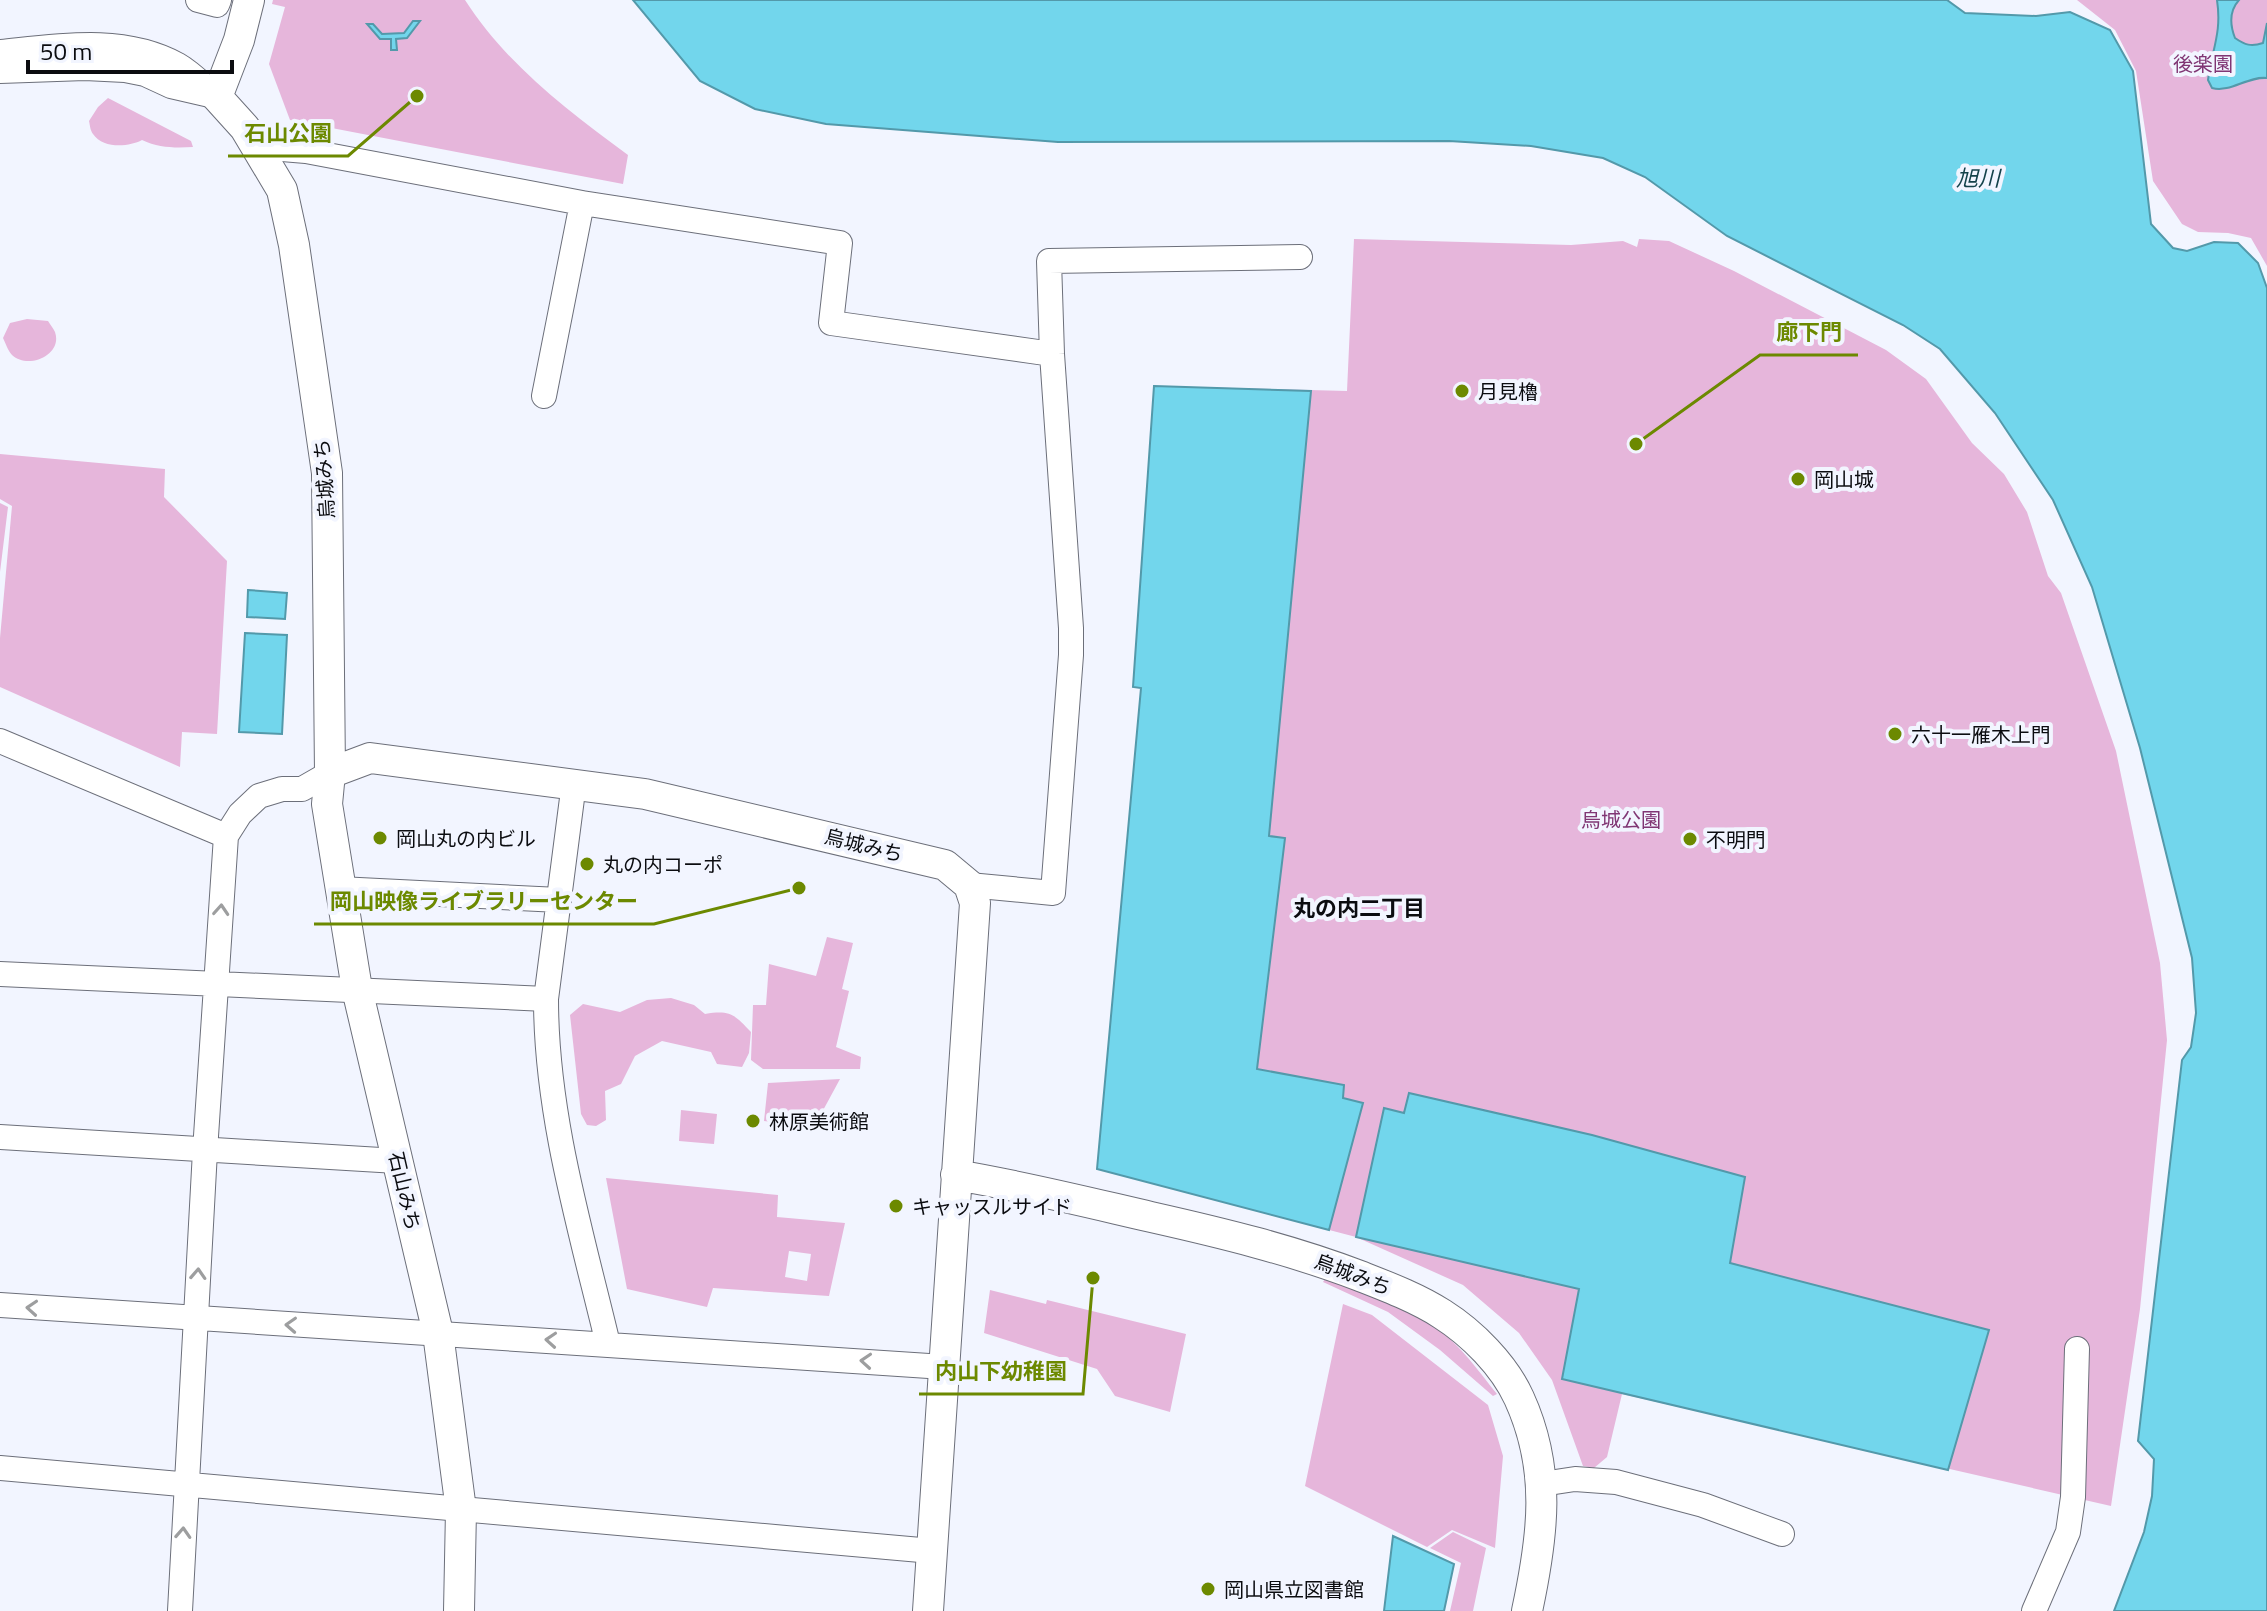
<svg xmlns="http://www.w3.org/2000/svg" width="2267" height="1611" viewBox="0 0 2267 1611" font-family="'Titillium Web','Noto Sans JP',sans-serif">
<rect width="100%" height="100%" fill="#f2f5ff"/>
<path fill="#e6b6db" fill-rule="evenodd" d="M273,0H465C506,64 567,110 628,155L623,184L290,120L269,64L285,7L272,4Z
M2077,0H2267V266L2251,238L2228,233L2198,232L2182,224L2153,181L2136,71L2115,30Z
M108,98L191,141L193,147C175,148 159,148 142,140C129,147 103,149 93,134C90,130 90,125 89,121L98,107Z
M1354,239L1571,245L1623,241L1637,247L1639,239L1669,241L1734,271L1886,350L1926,379L1972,443L2004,474L2027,512L2048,576L2061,593L2116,751L2160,963L2167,1040L2140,1309L2111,1506L1622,1394L1607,1457L1594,1468L1583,1466L1552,1380L1519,1333L1463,1285L1356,1237L1097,1169L1141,688L1133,687L1154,386L1347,391Z
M27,319L48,321C50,324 53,328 55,332C63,355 28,370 12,355C8,351 5,342 3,338L10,323Z
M0,454L165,469L164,497L227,561L217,734L182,732L180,767L0,687V638L12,506L0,499Z
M0,503L8,507L0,572Z
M827,937L853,943L842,989L849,991L836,1047L861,1057L860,1069H763L751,1060L753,1005H766L769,964L816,976Z
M671,998L694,1005L705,1014C730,1010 734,1014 751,1032L749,1053L742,1067L717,1064L711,1052L662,1041L635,1056L621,1084L605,1091L606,1120L596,1126L587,1125L581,1114L570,1015L583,1004L620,1012L647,1000Z
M840,1079L814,1127L764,1121L768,1083Z
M681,1110L717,1114L714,1144L679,1141Z
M606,1178L778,1195L777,1217L845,1223L829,1296L713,1288L707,1307L627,1289ZM789,1251L811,1254L807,1281L785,1277Z
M1326,1277C1361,1290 1396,1303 1428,1322C1456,1339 1477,1369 1497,1394L1493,1396L1440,1350L1388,1312L1323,1282Z
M990,1290L1046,1304L1047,1300L1186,1334L1170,1412L1115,1396L1097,1369L984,1333Z
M1343,1304L1372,1315L1488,1405L1503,1456L1495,1548L1452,1530L1427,1547L1305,1486Z
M1453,1532L1486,1548L1473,1611H1450L1461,1563L1430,1548Z"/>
<path fill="#72d6ec" stroke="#5399aa" stroke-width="2" d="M633,0H1947L1965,13L2036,16L2070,12L2110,30L2133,71L2151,224L2173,248L2187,251L2214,242L2238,243L2258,263L2267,288V1611H2114L2144,1532L2152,1496L2154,1459L2138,1441L2182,1060L2191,1047L2196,1013L2192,958L2140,748L2092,587L2053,500L1995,413L1940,349L1903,325L1727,236L1645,177L1603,158L1531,146L1449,141L1058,142L826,124L755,109L700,81Z
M2217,0H2239C2229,11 2230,25 2235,38C2245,45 2251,47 2263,43L2267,23V78C2247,76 2231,93 2212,88L2208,80C2212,49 2222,33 2217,0Z
M413,21H420L407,38L396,39L397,50H391V39H380L367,24H373L382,34L404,33Z
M1154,386L1311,391L1269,836L1285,838L1257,1069L1344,1085L1343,1098L1363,1103L1329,1230L1097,1169L1141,688L1133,687Z
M248,590L287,593L285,619L247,617Z
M245,633L287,635L282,734L239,732Z
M1409,1093L1592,1135L1745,1177L1730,1263L1989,1330L1948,1470L1562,1379L1579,1289L1356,1237L1384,1108L1404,1113Z
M1393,1536L1454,1564L1444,1611H1384Z"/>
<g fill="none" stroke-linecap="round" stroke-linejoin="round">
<g stroke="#6c6f7a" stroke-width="26">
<path id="minor" d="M198,0L217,5L219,0
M0,52C59,46 124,35 178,65C192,73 205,87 217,97
M0,71L85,68L125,70L145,74L171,86L210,95
M258,147L306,151L582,203L840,243L831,323L1052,354
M544,396L582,203
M0,741L226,836
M574,783L546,999C546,1116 581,1231 608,1344
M969,885L1053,893L1071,655V628L1052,354L1049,261L1300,257
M339,889L559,900
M0,974L546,999
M0,1137L397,1161
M0,1305L944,1367
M0,1468L932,1551
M1542,1484L1575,1479L1616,1482L1703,1505L1782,1534
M180,1611L205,1151L226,836L240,814L259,796L282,789H302L330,773
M2034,1611L2068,1532L2073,1497L2077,1349"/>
</g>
<g stroke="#6c6f7a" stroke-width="32">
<path id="tertiary" d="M249,0L239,40L217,97L245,128L282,190L294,245L327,473L330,773L327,804L357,989L438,1333L461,1510L459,1611
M330,773L370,758L645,794L945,865L969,885L975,903L928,1611
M956,1175C1022,1186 1086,1202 1151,1217C1222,1233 1292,1250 1360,1276C1388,1287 1417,1298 1442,1314C1472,1333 1504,1365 1519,1398C1552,1470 1543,1536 1527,1611"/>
</g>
<use href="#minor" stroke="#fff" stroke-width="24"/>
<use href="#tertiary" stroke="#fff" stroke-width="30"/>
</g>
<defs><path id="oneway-chevron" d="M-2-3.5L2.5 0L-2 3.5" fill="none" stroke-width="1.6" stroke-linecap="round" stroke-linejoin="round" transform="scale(2)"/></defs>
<g stroke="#9d9e9f">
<use href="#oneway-chevron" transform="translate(221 910) rotate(-86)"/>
<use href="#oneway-chevron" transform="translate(198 1274) rotate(-87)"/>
<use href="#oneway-chevron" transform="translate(32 1308) rotate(-176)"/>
<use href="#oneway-chevron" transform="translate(291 1325) rotate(-177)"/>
<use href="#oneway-chevron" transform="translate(551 1340) rotate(-176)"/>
<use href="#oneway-chevron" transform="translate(866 1361) rotate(-176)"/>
<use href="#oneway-chevron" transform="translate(183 1533) rotate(-87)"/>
</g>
<g fill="#6c8900" stroke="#f2f5ff" stroke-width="3">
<circle cx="1462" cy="391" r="8"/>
<circle cx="1798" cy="479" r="8"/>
<circle cx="1895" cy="734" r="8"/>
<circle cx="380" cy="838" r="8"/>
<circle cx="1690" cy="839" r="8"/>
<circle cx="587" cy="864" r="8"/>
<circle cx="753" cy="1121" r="8"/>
<circle cx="896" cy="1206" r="8"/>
<circle cx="1208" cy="1589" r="8"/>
</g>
<g text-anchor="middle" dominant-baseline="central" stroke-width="8" stroke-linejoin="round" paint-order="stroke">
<g font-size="20" fill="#803674" stroke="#f2f5ff">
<text x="2203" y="63">後楽園</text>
<text x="1621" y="819">烏城公園</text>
</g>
<g font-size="20" fill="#0b0c10" stroke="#f2f5ff" text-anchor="start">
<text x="1478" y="391">月見櫓</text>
<text x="1814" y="479">岡山城</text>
<text x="1911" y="734">六十一雁木上門</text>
<text x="396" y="838">岡山丸の内ビル</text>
<text x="1706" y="839">不明門</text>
<text x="603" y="864">丸の内コーポ</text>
<text x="769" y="1121">林原美術館</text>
<text x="912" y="1206">キャッスルサイド</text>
<text x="1224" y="1589">岡山県立図書館</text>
</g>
<g font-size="20" fill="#0b0c10" stroke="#f2f5ff">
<text transform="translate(324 479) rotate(-94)">烏城みち</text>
<text transform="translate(864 845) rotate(14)">烏城みち</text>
<text transform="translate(405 1191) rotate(77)">石山みち</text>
<text transform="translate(1353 1274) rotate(21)">烏城みち</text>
</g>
<g font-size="22" font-style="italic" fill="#14424b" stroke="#f2f5ff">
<text x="1978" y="178">旭川</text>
</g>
<g font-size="22" font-weight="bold" fill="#0b0c10" stroke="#f2f5ff">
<text x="1359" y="908">丸の内二丁目</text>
</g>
</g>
<path fill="none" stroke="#6c8900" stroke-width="3" d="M417 96L348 156H228M1636 444L1760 355H1858M799 888L654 924H314M1093 1278L1083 1394H919"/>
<g fill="#6c8900" stroke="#f2f5ff" stroke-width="3">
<circle cx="417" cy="96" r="8"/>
<circle cx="1636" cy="444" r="8"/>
<circle cx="799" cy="888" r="8"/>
<circle cx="1093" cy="1278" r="8"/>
</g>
<g font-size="22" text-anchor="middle" font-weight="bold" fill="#6c8900" stroke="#f2f5ff" stroke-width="8" stroke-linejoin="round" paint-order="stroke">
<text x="288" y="141">石山公園</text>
<text x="1809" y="340">廊下門</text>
<text x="484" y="909">岡山映像ライブラリーセンター</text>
<text x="1001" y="1379">内山下幼稚園</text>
</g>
<path d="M28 60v12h204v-12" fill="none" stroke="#0b0c10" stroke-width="4"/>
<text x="40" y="60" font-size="24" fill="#0b0c10" stroke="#f2f5ff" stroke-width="6" paint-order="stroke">50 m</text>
</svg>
